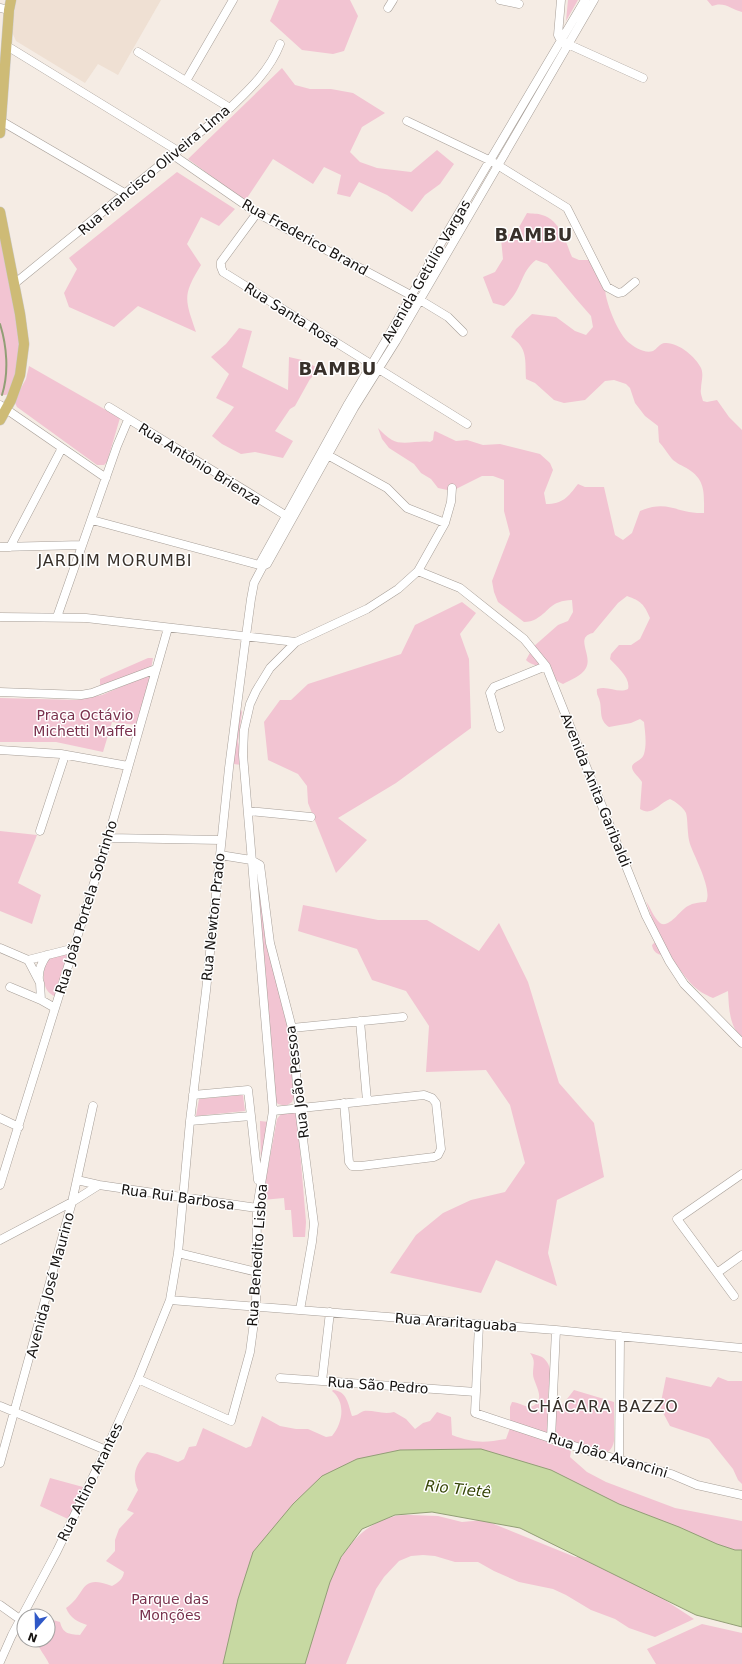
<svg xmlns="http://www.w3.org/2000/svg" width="742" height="1664" viewBox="0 0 742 1664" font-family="'DejaVu Sans',sans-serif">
<rect width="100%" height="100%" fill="#f5ece4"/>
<path fill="#efe0d3" d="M16,0H161L118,75L98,64L85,83L16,41L12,32Z"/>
<path fill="#f2c4d2" d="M279,0H350L358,16L344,51L333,54L302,50L270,21Z
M568,0H578L566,21Z
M707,0H742V12C731,9 724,1 712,6Z
M282,68L295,85L310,89H331L353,93L385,113L362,127L350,152L360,162L377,168L411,172L437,150L454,164L440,184L425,195L412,212L387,195L359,182L350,197L337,194L341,175L324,167L313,184L273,159L245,201L188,159Z
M177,172L235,209L219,226L201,217L187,244L201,265C182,296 185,299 196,332L138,306L114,327L69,307L64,293L77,269L69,258Z
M527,213C532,214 538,213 542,215C560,220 566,242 572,257L579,260H590C595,268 601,276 604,284C606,287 605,292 606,296C609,310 618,332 628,342C634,347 645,354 653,351C657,349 660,343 665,343C678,342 696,357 701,368C704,375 701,382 701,389C700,393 702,397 703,401L707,402L717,400L729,417L742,430V1038C729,1026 729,1008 728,991L713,998C696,991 691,984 680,970C677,966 674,961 670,958C662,954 654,956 652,945L657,940L658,935L646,901C650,907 654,918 660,923C669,929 680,910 688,906C693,903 700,902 706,902C713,890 694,856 690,844C687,835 688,819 686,813C683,807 676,802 670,799C659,803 652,817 640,809L642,782C640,778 632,772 632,767C632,762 642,761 644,754C647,744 645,732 644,722L640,719L631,723L609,727C599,720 602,712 600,702C599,697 596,695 597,689C608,685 618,694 628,689C631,678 617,667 610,659L611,654L619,645H631L640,639L650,618C644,604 641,601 627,596L618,603L593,633C574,637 593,655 586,668C582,676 570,680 563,684C554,681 551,672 543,668C537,665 531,665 526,660L533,647L558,625L568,621L573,612L572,600C550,601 551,610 536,619C533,621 528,622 524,622L498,602L494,592L492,581L510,534L504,511V480L493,476H482L452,491L438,488L431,479L421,473L414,464L389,448L382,439L378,428C382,432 387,437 392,440C402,446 419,440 430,442L433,440L434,432L435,431L456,441L467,440L483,445L500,444L540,454L550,463L553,470L544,493L546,504C563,504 568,497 578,484L585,487H604L615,535L623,540L632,533L640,511C669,499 676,514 704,513C704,494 706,480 688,469C683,466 676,463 672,459C667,453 664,447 659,442L658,426L645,416L635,403L630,388L626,384L614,380L605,381L585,400L564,403L554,400L535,383L526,379C525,360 528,348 511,337L516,329L532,314L556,317L575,331L586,335L593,327L591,316L577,300L547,264L536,260C519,273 523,291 504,306L493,303L483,277L495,272L503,259L501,239L518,229Z
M0,226L11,283L19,342L20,357L10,392L6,395H0Z
M239,328L252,331L242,367L288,390L289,357L302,360L320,369L310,379L295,406L290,409L275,431L293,441L283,458L255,452L241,454L222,444L212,436L234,407L216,398L229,374L211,357L226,344Z
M29,366L120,418L107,462L104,465H97L17,407L15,403L17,395L26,379Z
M462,602L476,613L460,634L469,659L471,728L396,783L338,818L367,840L336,873L308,803L307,786L298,774L268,760L264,722L280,700H291L308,684L401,654L415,625Z
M148,658H153L151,669L100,687V679Z
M148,675L151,676L136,725L112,722L103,752L56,742H0V698L77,700L102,695Z
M240,706L242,712L238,741L242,765L233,764Z
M0,831L37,835L18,883L41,895L32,924L0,911Z
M256,867L288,1029L294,1096L292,1102L286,1106L278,1104L276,1102Z
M303,905L378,920H427L479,951L499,923L528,982L559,1083L594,1123L604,1177L557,1200L548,1253L557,1286L496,1260L481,1293L390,1273L416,1235L443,1213L471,1200L505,1192L525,1163L510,1105L486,1070L426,1072L429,1026L406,991L372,980L357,949L298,931Z
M67,952L71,955L57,997C55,996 53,996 51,994C41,988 42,966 49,959C53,955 62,954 67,952Z
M243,1095L245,1111L196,1116L199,1099Z
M290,1111L295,1112L297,1115L306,1222L305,1237H293L291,1210H285L284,1198L262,1200L277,1119L281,1114Z
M260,1121L269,1122L261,1164Z
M530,1353C533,1354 538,1355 542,1357C561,1370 539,1398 553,1410H557L560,1408L574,1390L614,1402V1441C608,1474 565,1426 546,1439L547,1442C554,1447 564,1446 571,1451L570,1457L587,1472L606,1482L675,1508L742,1521V1566L388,1477L223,1664H49C46,1656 38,1649 37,1640H48V1623L53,1620L60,1622C63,1634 69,1634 80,1635L87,1625C78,1622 70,1618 66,1608C87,1594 79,1573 112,1586C118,1583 123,1579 124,1572L106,1561L115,1551V1540L119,1529L134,1513L127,1510L138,1490C131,1475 136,1464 147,1452L157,1454L178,1462L184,1459L189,1447L196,1446L203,1428L246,1448L251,1446L262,1416L280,1426L296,1429H308L326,1437L332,1436C343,1423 346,1402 332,1391L333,1390C347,1391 348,1404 352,1416C357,1416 360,1412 364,1411C374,1410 383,1415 394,1412L406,1419L415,1429L423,1423L430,1421L437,1412L451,1417L452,1435C474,1443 483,1443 506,1439L510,1428V1407L512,1402C519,1402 527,1409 533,1406C547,1399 533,1383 533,1374C533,1364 536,1361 530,1353Z
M666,1377L711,1387L718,1377L728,1381H742V1484L738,1480L733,1469L709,1439L670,1426L660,1407Z
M50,1478L83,1487L68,1519L40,1506Z
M410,1515L438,1516L462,1522L484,1520L575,1557H583L645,1587L694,1619L655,1637L629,1628L615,1619L591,1610L566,1595L553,1589L519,1582L494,1571L478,1562H455L435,1556L423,1555L411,1556L399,1561L384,1577L376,1589L346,1664H302C317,1615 333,1532 392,1517C397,1515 404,1515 410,1515Z
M702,1624L742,1633V1664H656L647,1649Z"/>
<path fill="#c7d9a2" stroke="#929e76" d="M481,1449L551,1470L619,1504L679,1527L717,1544L735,1550H742V1627L696,1615L520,1528L432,1512L395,1515L362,1529L341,1557L330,1582L305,1664H223L238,1599L253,1552L293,1504L322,1476L357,1459L400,1450Z"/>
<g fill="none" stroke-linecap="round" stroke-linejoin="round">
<path stroke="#929e76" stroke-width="2" d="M0,324C7,346 9,373 2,395"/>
<g stroke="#a79f98" stroke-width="9">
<path id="minor" d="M500,0L519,4
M561,0L558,35L561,41L643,78
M0,8L9,10
M388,8L393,0
M7,46L178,151
M138,52L230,108
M186,81L233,0
M1,121L126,194
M407,121L491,161L567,208L607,287L618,293L623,292L635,282
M173,155L257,213L420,300L448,317L463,332
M257,213L221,262V267L223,272L467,424
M14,284L230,108C250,89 270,70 280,44
M0,405L106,478
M109,407L290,518
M324,453L387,488L407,508L445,523
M92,520L259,565L263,566L267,564L354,408L396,341L594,0
M0,547L82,545
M10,547L62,448
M259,565L348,404L389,335L441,243L585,0
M418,571L460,588L524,639L546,666L646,916L669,961L684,984L742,1043
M0,617L86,618L296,642
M57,617L117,446L128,420
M0,692L81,695L92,693L156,669
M500,728L490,693L494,687L546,666
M0,750L61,754L128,766
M248,811L311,817
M40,831L65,755
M108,838L221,840
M220,855L251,860L260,865L270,943L292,1028L299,1108L314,1224L312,1242L300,1310
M0,948L28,960L75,948
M28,960L40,983L41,1000L55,1008
M39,980C38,970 41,963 47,955
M10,987L41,1000
M360,1021L367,1101
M292,1028L403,1017
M273,1111L424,1095L432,1098L436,1103L441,1149L438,1155L434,1157L361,1166H352L349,1162L344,1103
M251,1116L258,1180
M0,1118L19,1127
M190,1121L251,1116L248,1090L193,1095
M77,1180L99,1185
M0,1185L108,838L168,628
M0,1240L72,1202L99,1185L257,1208
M178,1253L257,1272
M717,1273L742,1255
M734,1296L677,1219L742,1174
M170,1300L556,1330L742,1348
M479,1324L475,1413L592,1452L671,1474L697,1485L742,1495
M280,1378L476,1392
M138,1379L231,1421L250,1352L256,1307L257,1208L273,1111L243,755L244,730L250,704L256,691L270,668L296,642L367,609L398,589L418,571L445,523L451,502L452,488
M322,1381L330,1312
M0,1406L106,1450
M551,1438L556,1330
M619,1459L620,1336
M0,1463L72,1202L93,1106
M0,1605L21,1620
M0,1662L12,1635L57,1551L106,1450L138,1379L170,1300L178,1253L190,1121L206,991L229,768L246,636L251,599L254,583L263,566"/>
</g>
<g stroke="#cccbcb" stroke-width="11">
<path id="major" d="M0,133L9,10L11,0
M0,212L20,314L24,344L20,375L11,400L0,420"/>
</g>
<use href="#minor" stroke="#fff" stroke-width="8"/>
<use href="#major" stroke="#cebb76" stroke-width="10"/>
</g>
<g text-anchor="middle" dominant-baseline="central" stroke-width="3" stroke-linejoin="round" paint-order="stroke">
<g font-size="14" fill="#161311" stroke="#fff">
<text transform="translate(154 170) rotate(-40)">Rua Francisco Oliveira Lima</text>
<text transform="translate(305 237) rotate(29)">Rua Frederico Brand</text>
<text transform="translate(426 271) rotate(-60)">Avenida Getúlio Vargas</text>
<text transform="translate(292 315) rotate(32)">Rua Santa Rosa</text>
<text transform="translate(200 464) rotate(32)">Rua Antônio Brienza</text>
<text transform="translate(596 790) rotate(68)">Avenida Anita Garibaldi</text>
<text transform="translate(86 907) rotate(-73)">Rua João Portela Sobrinho</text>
<text transform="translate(213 917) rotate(-84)">Rua Newton Prado</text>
<text transform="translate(297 1082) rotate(-97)">Rua João Pessoa</text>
<text transform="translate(178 1197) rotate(8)">Rua Rui Barbosa</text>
<text transform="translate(257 1255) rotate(-86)">Rua Benedito Lisboa</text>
<text transform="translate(50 1285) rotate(-75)">Avenida José Maurino</text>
<text transform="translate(456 1322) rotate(4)">Rua Araritaguaba</text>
<text transform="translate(378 1385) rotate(4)">Rua São Pedro</text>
<text transform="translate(608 1455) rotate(17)">Rua João Avancini</text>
<text transform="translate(90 1482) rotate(-64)">Rua Altino Arantes</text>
</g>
<g font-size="14" fill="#79314d" stroke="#fff">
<text x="85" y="715">Praça Octávio<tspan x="85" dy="16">Michetti Maffei</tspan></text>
<text x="170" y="1599">Parque das<tspan x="170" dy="16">Monções</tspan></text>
</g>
<g font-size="15" font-style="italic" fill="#344304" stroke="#fff">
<text transform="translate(458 1489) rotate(6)">Rio Tietê</text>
</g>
<g font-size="16" letter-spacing="1" fill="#37302a" stroke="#fff">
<text x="115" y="560">JARDIM MORUMBI</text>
<text x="603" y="1406">CHÁCARA BAZZO</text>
</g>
<g font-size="18" font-weight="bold" letter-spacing="1" fill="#37302a" stroke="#fff">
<text x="534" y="234">BAMBU</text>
<text x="338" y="368">BAMBU</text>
</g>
</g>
<g transform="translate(36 1628) rotate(200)"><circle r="19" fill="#ffffff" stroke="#a2a1a0"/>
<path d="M0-3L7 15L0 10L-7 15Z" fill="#2f58c7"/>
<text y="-6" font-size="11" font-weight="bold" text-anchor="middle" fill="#161311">N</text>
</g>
</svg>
